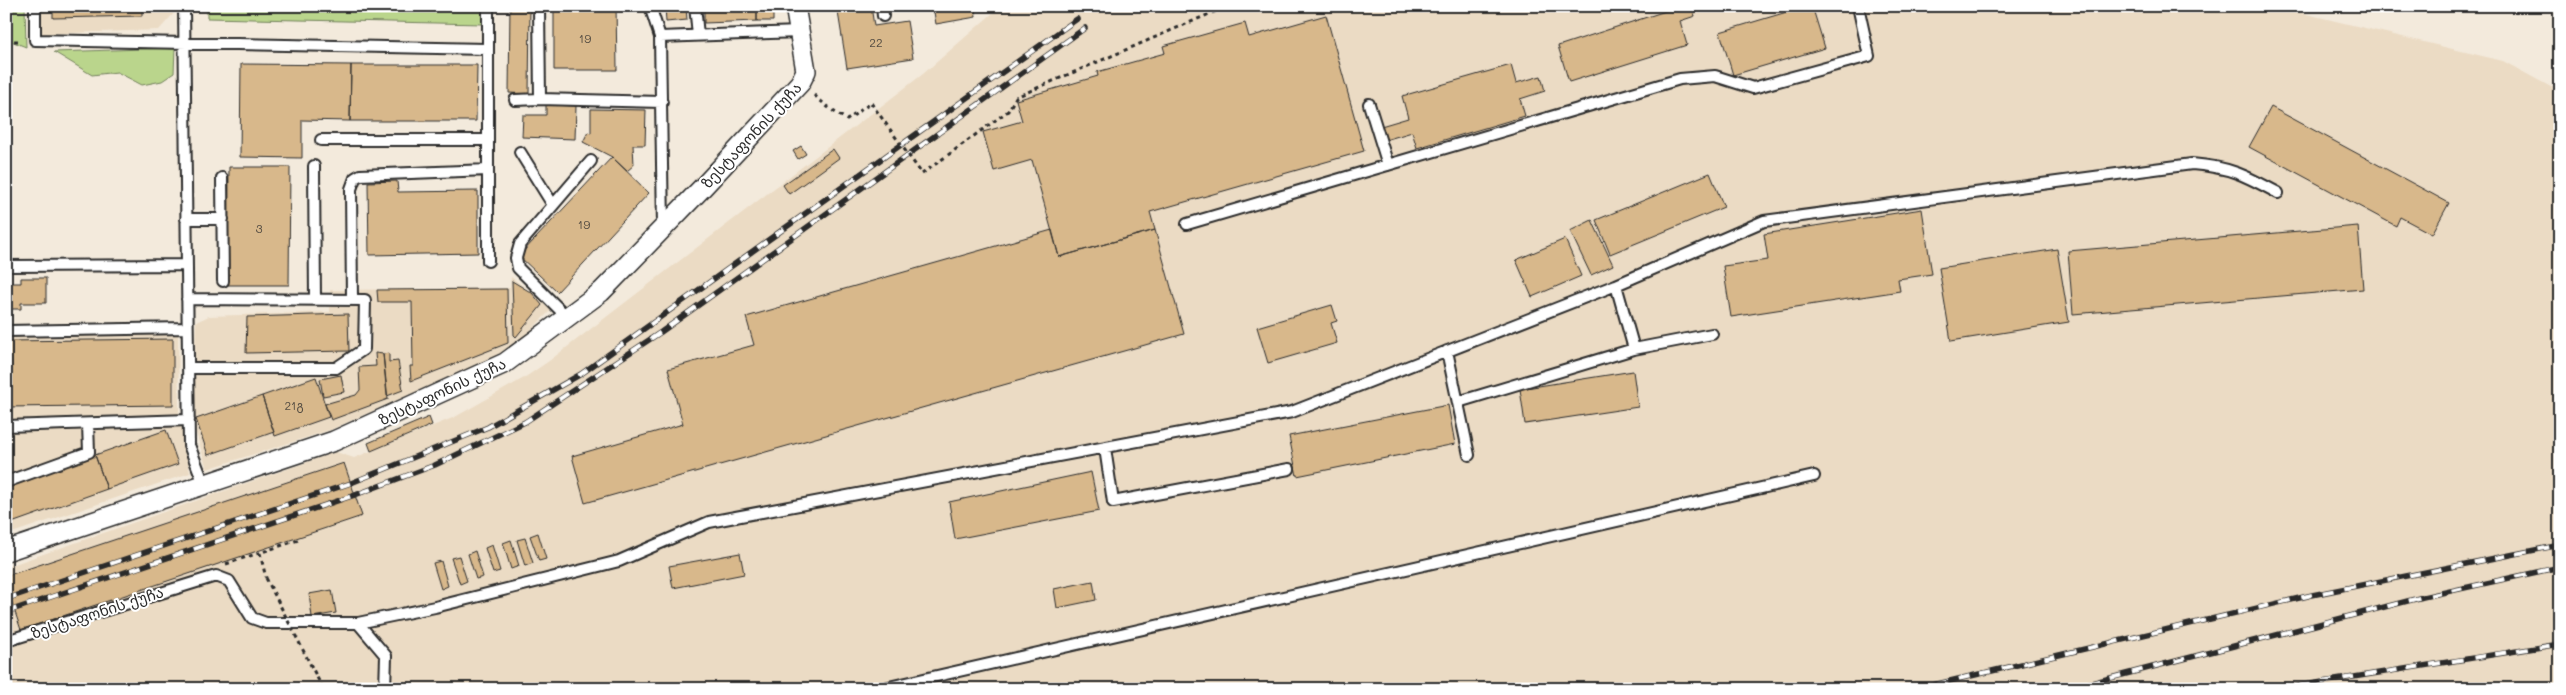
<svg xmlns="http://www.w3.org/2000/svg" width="2566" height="695" viewBox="0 0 2566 695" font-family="Mali,'Noto Sans Georgian',sans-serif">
<rect width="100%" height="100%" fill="#f3eadc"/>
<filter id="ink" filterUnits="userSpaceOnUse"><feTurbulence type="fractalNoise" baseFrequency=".02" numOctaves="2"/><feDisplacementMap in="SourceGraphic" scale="10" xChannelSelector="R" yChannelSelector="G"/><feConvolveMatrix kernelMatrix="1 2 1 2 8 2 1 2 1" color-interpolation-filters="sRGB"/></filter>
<g filter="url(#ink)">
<path fill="#ebdbc4" d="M37,6H175V12L159,30L37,34Z
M1001,6H2273L2503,61L2560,92V689H6V567L336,452L354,458L455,417L524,378L549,361L923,74Z
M511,277L552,309L512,349L330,430L207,469L193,423L196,322L209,316L330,312V290L510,288Z
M178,324L179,414L190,473L6,535V327Z"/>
<path fill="#bad58c" stroke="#72805c" d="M6,6H25L26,47L6,39Z
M207,6H482V24L207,18Z
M175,48L174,73L162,81L142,85L117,72L92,75L54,52Z"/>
<path fill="#d8b88b" stroke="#2b2b2b" d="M53,6H142V16L53,18Z
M510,6H530L529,94L509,93Z
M554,6H616L617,70H554Z
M665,6H686L687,20L666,22Z
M704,6H757V21L704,23Z
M757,6H773V21H757Z
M837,6H871L874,26L907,21L913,58L847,68Z
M933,6H975L976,17L936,24Z
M1681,6H1692L1695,16L1680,21L1687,45L1569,82L1558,46Z
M1807,6H1812L1825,48L1733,75L1720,32Z
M1326,15L1364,151L1150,212L1155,230L1059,257L1032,160L994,171L983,132L1022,121L1016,100L1098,76L1097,72L1165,53L1163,46L1245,23L1249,37Z
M241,64L351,65L350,121L302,120V158L240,157Z
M351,65H477L476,121H350Z
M1511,65L1516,83L1541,76L1545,91L1520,99L1525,116L1417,148L1412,132L1385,140L1381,126L1408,118L1402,96Z
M546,105L576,106L575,139L522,137L523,115H546Z
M2271,107L2449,203L2432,234L2400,217L2396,226L2249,147Z
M591,109L646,110L645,145H633L634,165L627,171L612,157L583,142L588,132L591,133Z
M801,146L806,154L798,159L793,151Z
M833,149L839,158L789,194L783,185Z
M612,157L649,193L557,292L519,256Z
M229,167H290L289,285H228Z
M1710,173L1724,207L1610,254L1596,220Z
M397,181L398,192L478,191V253L369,255L368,182Z
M1922,209L1932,274L1898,279L1900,291L1731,317L1723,266L1768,260L1764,234Z
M1592,220L1613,265L1591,275L1570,231Z
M2358,226L2363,289L2073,314L2068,251Z
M1052,230L1059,257L1155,230L1184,334L585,503L572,456L683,424L668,369L754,345L746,317Z
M1565,239L1581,276L1532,297L1516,260Z
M2057,249L2069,322L1951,341L1939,268Z
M21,278H46V303H21V309H6V283H21Z
M512,281L532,293L542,305L516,337L514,335Z
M507,289L508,343L411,381L410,366H413L412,302H378L377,290Z
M1332,305L1337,321L1331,323L1337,343L1268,363L1257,327Z
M348,314L349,351L246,353L247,317Z
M173,339V405L6,407V341Z
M375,353L383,354L388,399L331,420L325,404L356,395L360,390L359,367L376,366Z
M389,353V362L398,361L403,390L387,396L383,354Z
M1633,371L1638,407L1525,424L1520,389Z
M341,375L344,392L323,396L320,379Z
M316,377L329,417L275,436L262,396Z
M262,396L274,432L208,455L196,419Z
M1448,405L1455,444L1297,476L1289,436Z
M429,417L432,425L371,451L368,443Z
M166,430L178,464L107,489L95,455Z
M95,455L107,489L6,525V487Z
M344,463L362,516L21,630L6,585V576Z
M1091,472L1099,511L955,539L949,502Z
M538,533L546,559L539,561L530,536Z
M525,538L533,563L525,566L517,540Z
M511,540L519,566L511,569L503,543Z
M492,545L500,571L493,573L485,548Z
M475,551L483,577L476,579L468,554Z
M740,553L744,574L673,588L669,566Z
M459,556L467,581L460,584L451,558Z
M441,561L448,586L441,589L433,563Z
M1093,581L1096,600L1057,608L1054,589Z
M332,590L336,613L312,617L309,594Z"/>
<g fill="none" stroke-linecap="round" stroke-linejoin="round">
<g stroke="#2b2b2b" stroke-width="14">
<path id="lane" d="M35,6V40L487,49
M184,6L189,445L204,484
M539,6L540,99
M650,6L660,37
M695,6L698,35
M882,6L883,16
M515,100L540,99L662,102
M1369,104L1388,165
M321,140H487
M520,152L553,205
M314,166L315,300
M222,178L223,281
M186,219H223
M1187,224L1680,79L1715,76L1753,88L1869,56L1858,6
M663,227L660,37L800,32
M488,261V6
M6,266L187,265
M1616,285L1634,349
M187,299L365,300L364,349L336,368H188
M352,300L351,189L355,178L360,175L488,170
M567,317L518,268L516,258L520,244L591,161
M6,331L187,328
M1447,351L1469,455
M1458,402L1634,349L1712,334
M6,426L189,420
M1105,448L1113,502L1289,469
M6,482L89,452L88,424
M358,623L435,607L619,561L709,522L1292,412L1616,285L1764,221L2192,164C2229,167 2245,175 2278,193
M6,641L216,576L229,581L252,618L266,623H358L386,656L385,689
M880,689L1814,476"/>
</g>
<g stroke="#2b2b2b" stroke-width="22">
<path id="street" d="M6,551L334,441L505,363L601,292L703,187L800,83L806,71L795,6"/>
</g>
<path stroke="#2b2b2b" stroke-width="3" stroke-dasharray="4 4" stroke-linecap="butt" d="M6,41H22
M814,95L830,109L847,120L871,103
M922,174L1008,111L1016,97L1228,6
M260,553L266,578
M226,564L298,540"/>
<use href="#lane" stroke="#fff" stroke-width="10"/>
<use href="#street" stroke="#fff" stroke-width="19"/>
<g stroke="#2b2b2b" stroke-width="5.5">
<path id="rail" d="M6,599L351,483L488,427L581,374L1077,19
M6,612L355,495L435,465L525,422L661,332L1085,28
M1916,689L2312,595L2560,545
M2068,689L2423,597L2560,567
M2278,689L2560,644"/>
</g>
<use href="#rail" stroke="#fff" stroke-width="4" stroke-dasharray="11" stroke-linecap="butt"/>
<path stroke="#2b2b2b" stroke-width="3" stroke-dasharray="4 4" stroke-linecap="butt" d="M871,103L922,174
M266,578L323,689"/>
</g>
</g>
<g text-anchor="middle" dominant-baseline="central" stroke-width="4" stroke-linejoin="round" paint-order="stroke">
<g font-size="12" fill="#564e43">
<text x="585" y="38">19</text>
<text x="876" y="42">22</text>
<text x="584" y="224">19</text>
<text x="259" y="228">3</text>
<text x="294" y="405">21გ</text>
</g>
<g font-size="15" fill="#2b2b2b" stroke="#fff">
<text transform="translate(751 135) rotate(-47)">ზესტაფონის ქუჩა</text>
<text transform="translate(442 391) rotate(-25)">ზესტაფონის ქუჩა</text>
<text transform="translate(97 612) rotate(-18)">ზესტაფონის ქუჩა</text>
</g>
</g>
<rect width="2566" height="695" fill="none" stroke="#fff" stroke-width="25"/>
<rect x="12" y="12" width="2541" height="670" fill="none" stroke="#2b2b2b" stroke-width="2" filter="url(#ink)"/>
</svg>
